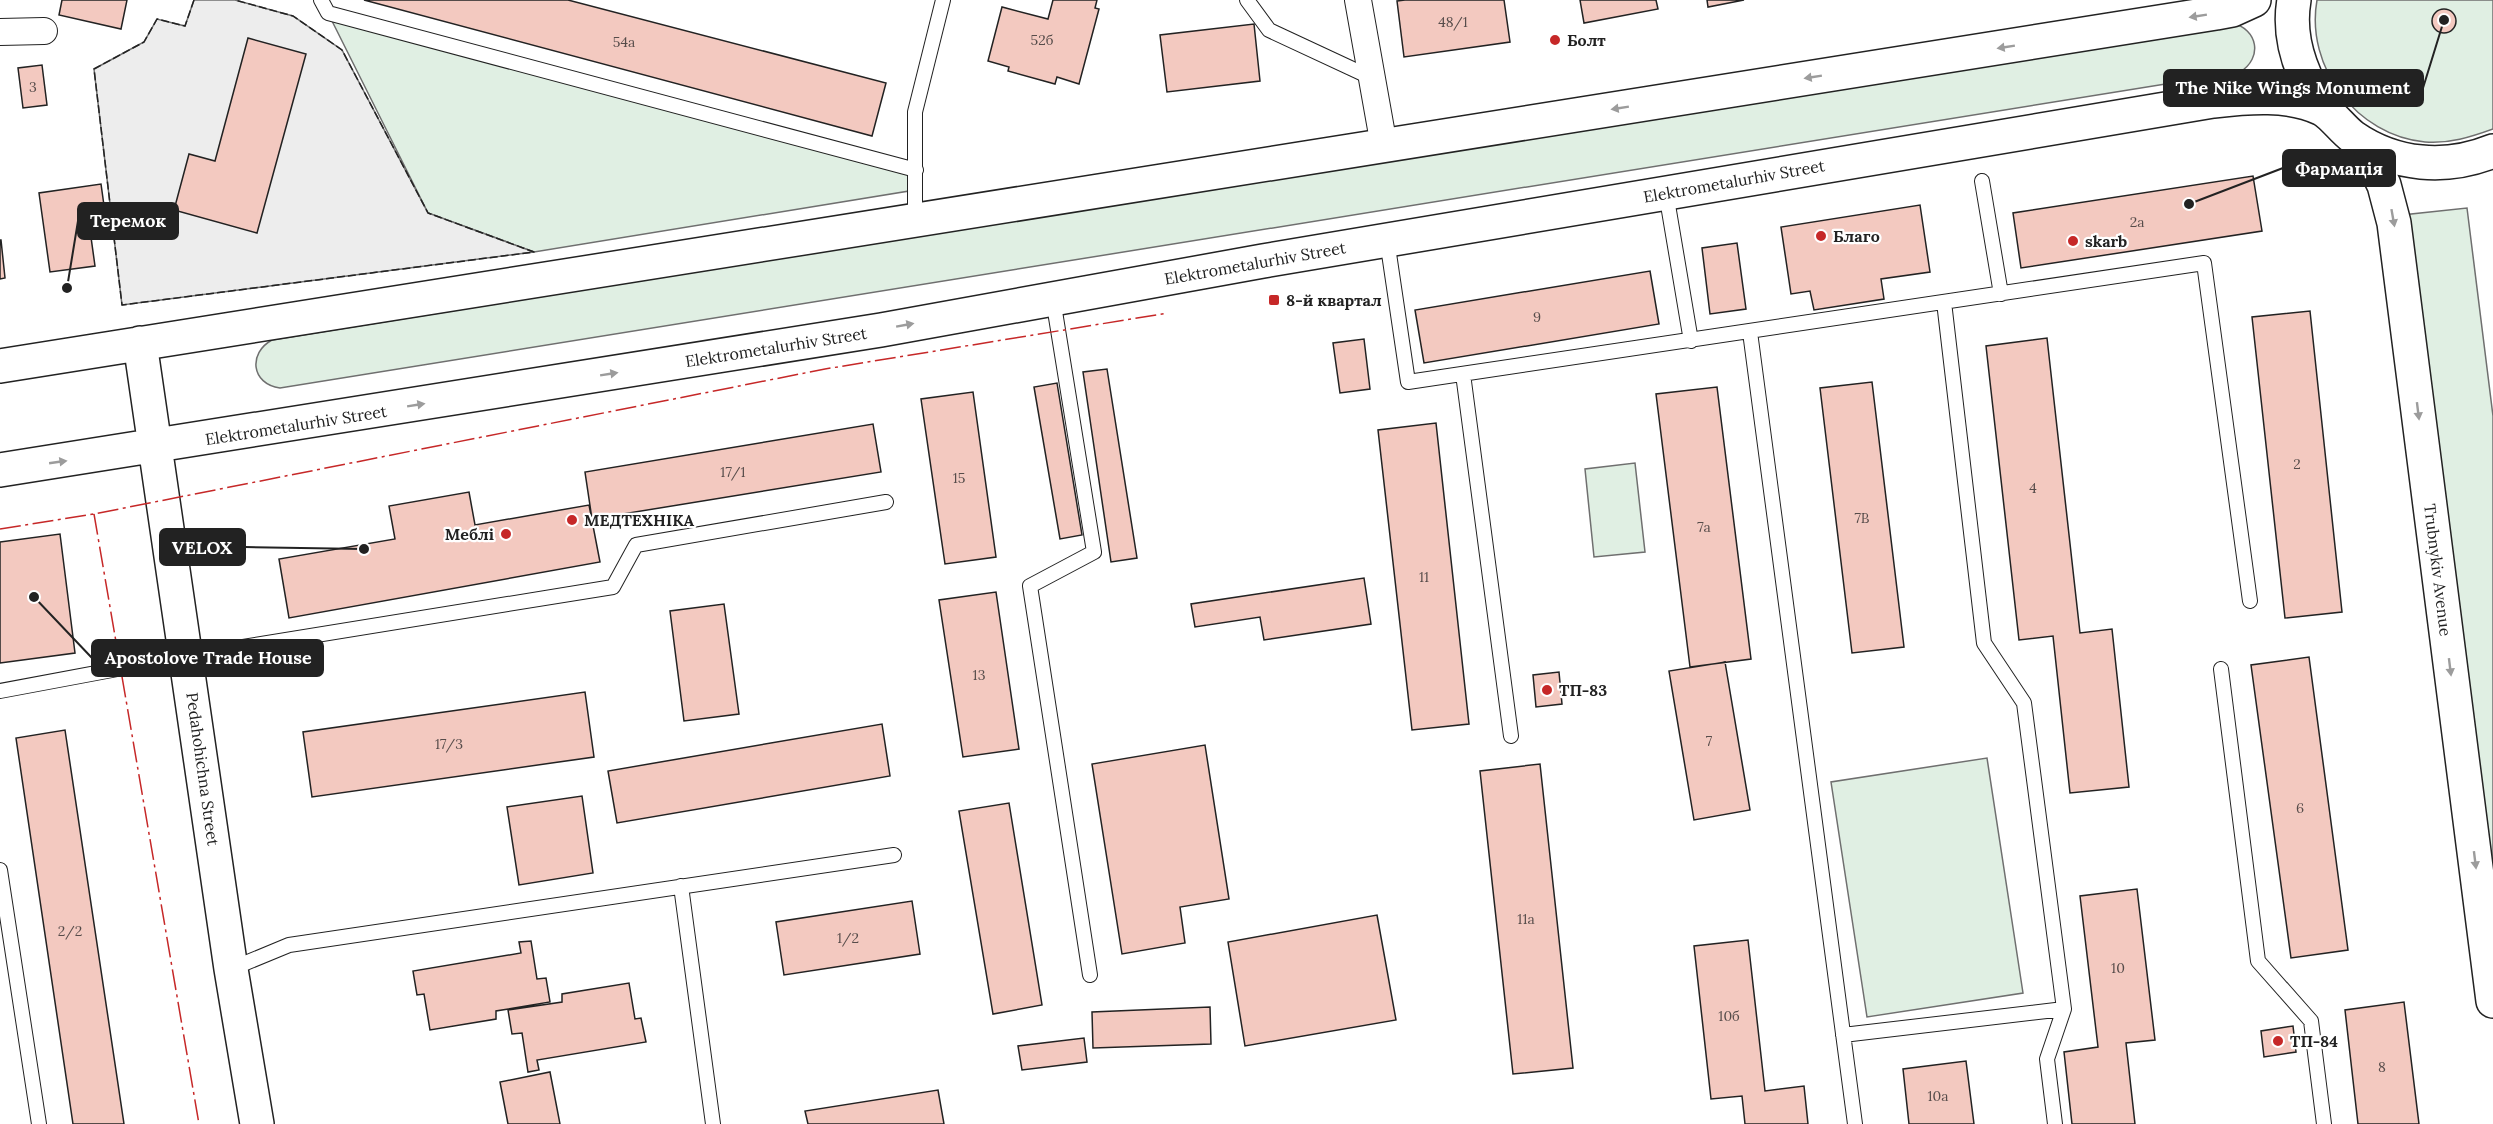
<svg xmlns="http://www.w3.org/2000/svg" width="2493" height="1124" viewBox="0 0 2493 1124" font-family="Lora,serif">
<rect width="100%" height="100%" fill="#fff"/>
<path fill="#e0efe3" stroke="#6f6f6f" stroke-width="1.5" d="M2317,0H2493V129C2471,137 2449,144 2425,142C2357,136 2305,67 2317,0Z
M328,13L916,170L915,190L534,252L428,213Z
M2232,23C2258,29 2263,58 2240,72L280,388C251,384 248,353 272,340Z
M2467,208L2493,416V900L2402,215Z
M1635,463L1645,552L1594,557L1585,469Z
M1987,758L2023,993L1867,1017L1831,782Z"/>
<path fill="#ededed" stroke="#6f6f6f" stroke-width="1.5" d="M194,0H235L293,16L342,50L428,213L534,252L122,305L94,69L144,42L157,19L185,26Z"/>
<path fill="#f3c9c0" stroke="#222" stroke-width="1.5" d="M62,0H127L121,29L59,15Z
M364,0H568L886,83L872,136Z
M1053,0H1097L1095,8L1099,9L1079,84L1057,77L1055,84L1008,71L1009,67L988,61L1002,7L1048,19Z
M1405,0H1504L1510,42L1404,57L1397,1Z
M1580,0H1656L1658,9L1584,23Z
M1707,0H1744L1708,7Z
M2432 21a12 12 0 1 1 24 0a12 12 0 1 1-24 0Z
M1254,24L1260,81L1167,92L1160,35Z
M248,38L306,54L257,233L174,210L189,154L215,161Z
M42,65L47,105L23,108L18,68Z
M2253,176L2262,231L2021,268L2013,213Z
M101,184L107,227L90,230L95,266L50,272L39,193Z
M1920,205L1930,272L1881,279L1884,299L1814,310L1810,291L1791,294L1781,227Z
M1,240L5,278L0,279V240Z
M1737,243L1746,309L1710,314L1702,248Z
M1650,271L1659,324L1424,363L1415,310Z
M2310,311L2342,612L2285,618L2252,317Z
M2047,338L2080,633L2112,629L2129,787L2070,793L2053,636L2019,640L1986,346Z
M1364,339L1370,389L1340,393L1333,343Z
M1107,369L1137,558L1111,562L1083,372Z
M1872,382L1904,647L1852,653L1820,388Z
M1057,383L1082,535L1060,539L1034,387Z
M1717,387L1751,659L1690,667L1656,394Z
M973,392L996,557L945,564L921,399Z
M1436,423L1469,724L1412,730L1378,430Z
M873,424L881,472L592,519L585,472Z
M469,492L475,525L589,505L600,562L289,618L279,559L395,539L389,506Z
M60,534L75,653L0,663V542Z
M1364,578L1371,624L1264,640L1260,617L1195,627L1191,604Z
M996,592L1019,749L963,757L939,600Z
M724,604L739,714L684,721L670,611Z
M2309,657L2348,950L2291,958L2251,665Z
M1725,662L1750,810L1694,820L1669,671Z
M1559,672L1562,704L1536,707L1533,675Z
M585,692L594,757L312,797L303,732Z
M882,724L890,776L617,823L608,771Z
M65,730L124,1124H73L16,738Z
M1205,745L1229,899L1180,907L1185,943L1122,954L1092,764Z
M1540,764L1573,1068L1513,1074L1480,771Z
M582,796L593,873L519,885L507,807Z
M1009,803L1042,1005L993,1014L959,811Z
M2137,889L2155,1040L2126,1043L2135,1124H2072L2064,1052L2098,1047L2080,896Z
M912,901L920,954L784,975L776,922Z
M1377,915L1396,1020L1245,1046L1228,942Z
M1748,940L1765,1091L1804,1086L1808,1124H1745L1742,1096L1711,1099L1694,946Z
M531,941L537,979L546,978L550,1002L496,1011V1019L430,1030L424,994L417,995L413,971L521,953L519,942Z
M629,983L635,1019L641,1018L646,1042L537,1060L539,1070L528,1072L522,1033L512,1034L508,1010L562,1002V994Z
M2404,1002L2419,1124H2358L2345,1010Z
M1210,1007L1211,1044L1093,1048L1092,1012Z
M2293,1026L2296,1052L2264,1057L2261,1031Z
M1084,1038L1087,1062L1022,1070L1018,1046Z
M1966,1061L1974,1124H1909L1903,1069Z
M550,1072L560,1124H508L500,1082Z
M938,1090L944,1124H808L805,1111Z"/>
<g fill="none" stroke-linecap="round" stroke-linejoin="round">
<g stroke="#222" stroke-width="16">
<path id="service" d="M321,0L328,13L916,170
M1247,0L1269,30L1372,78
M1982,181L2001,294
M1666,193L1691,341
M915,220V112L943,0
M1387,240L1408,382L2204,263L2250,601
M1053,299L1094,552L1030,586L1090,975
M1944,302L1984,643L2024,703L2064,1009L2047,1059L2055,1124
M1750,332L1855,1124
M1463,374L1511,736
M2221,669L2258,961L2311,1021L2324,1124
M0,691L187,656L613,587L636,545L886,502
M0,870L39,1124
M681,886L713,1124
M231,969L289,945L894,855
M1843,1035L2064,1009"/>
</g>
<g stroke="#222" stroke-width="28">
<path id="minor" d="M1358,0L1384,146
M0,32L44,31"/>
</g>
<g stroke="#222" stroke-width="36">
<path id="secondary" d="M2294,0C2287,40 2302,77 2324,110
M2364,144L2384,185L2394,223L2493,1001
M140,343L231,969L257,1124
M0,366L2216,13L2232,10L2254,0
M0,470L881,330L1263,261L2213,101C2248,97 2289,93 2322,109C2333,115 2342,129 2353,137C2395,166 2446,170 2493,151"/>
</g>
<use href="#service" stroke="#fff" stroke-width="14"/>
<use href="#minor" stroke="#fff" stroke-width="26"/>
<use href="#secondary" stroke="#fff" stroke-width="33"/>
<path stroke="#222" stroke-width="1.5" stroke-dasharray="8 3" stroke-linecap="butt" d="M194,0L185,26L157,19L144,42L94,69L122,305L534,252L428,213L342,50L293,16L235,0"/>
<path stroke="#c62828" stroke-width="1.5" stroke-dasharray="21 4.5 3 4.5" stroke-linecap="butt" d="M94,514L199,1124
M0,529L94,514L825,369L1168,313"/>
</g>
<defs><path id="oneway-solid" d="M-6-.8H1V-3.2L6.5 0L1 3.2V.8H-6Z" transform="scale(1.5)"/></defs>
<g fill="#9c9c9c">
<use href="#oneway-solid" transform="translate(2198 16) rotate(171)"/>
<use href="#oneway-solid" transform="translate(2006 47) rotate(171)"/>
<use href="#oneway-solid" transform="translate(1813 77) rotate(171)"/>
<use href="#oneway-solid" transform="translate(1620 108) rotate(171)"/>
<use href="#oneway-solid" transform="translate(2393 218) rotate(80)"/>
<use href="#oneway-solid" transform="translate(905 325) rotate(-10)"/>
<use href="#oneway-solid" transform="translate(609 374) rotate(-9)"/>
<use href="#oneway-solid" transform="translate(416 405) rotate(-9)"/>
<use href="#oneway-solid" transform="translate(2418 411) rotate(83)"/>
<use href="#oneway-solid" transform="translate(58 462) rotate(-8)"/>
<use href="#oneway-solid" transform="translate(2450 667) rotate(83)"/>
<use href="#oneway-solid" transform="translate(2475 860) rotate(83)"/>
</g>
<g fill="#c62828" stroke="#fff" stroke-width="2">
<circle cx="1555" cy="40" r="6"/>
<circle cx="1821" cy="236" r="6"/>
<circle cx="2073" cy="241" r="6"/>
<rect x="1268" y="294" width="12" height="12" rx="3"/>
<circle cx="572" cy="520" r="6"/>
<circle cx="506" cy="534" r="6"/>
<circle cx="1547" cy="690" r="6"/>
<circle cx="2278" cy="1041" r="6"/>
</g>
<g text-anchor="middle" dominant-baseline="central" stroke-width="4.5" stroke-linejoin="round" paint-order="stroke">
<g font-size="14" fill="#564c4a">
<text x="1453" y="22">48/1</text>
<text x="1042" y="40">52б</text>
<text x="624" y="42">54а</text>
<text x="33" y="87">3</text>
<text x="2137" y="222">2а</text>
<text x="1537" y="317">9</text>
<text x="2297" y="464">2</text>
<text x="733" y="472">17/1</text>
<text x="959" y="478">15</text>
<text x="2033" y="488">4</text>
<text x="1862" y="518">7В</text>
<text x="1704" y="527">7а</text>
<text x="1424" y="577">11</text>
<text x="979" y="675">13</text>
<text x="1709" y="741">7</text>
<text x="449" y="744">17/3</text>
<text x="2300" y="808">6</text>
<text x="1526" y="919">11а</text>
<text x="70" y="931">2/2</text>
<text x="848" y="938">1/2</text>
<text x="2118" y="968">10</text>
<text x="1729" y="1016">10б</text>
<text x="2382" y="1067">8</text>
<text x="1938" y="1096">10а</text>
</g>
<g font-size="16" font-weight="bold" fill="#222" stroke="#fff" text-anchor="start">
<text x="1567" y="40">Болт</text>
<text x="1833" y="236">Благо</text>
<text x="2085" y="241">skarb</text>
<text x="1286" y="300">8-й квартал</text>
<text x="584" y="520">МЕДТЕХНІКА</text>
<text x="494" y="534" text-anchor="end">Меблі</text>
<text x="1559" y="690">ТП-83</text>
<text x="2290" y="1041">ТП-84</text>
</g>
<g font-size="16" fill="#222" stroke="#fff">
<text transform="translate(1734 181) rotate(-10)">Elektrometalurhiv Street</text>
<text transform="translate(1255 263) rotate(-10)">Elektrometalurhiv Street</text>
<text transform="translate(776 347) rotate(-9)">Elektrometalurhiv Street</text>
<text transform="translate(296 425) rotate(-9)">Elektrometalurhiv Street</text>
<text transform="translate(2438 570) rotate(83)">Trubnykiv Avenue</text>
<text transform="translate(203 769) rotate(82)">Pedahohichna Street</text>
</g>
</g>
<path fill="none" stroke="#222" stroke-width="2" d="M2444 20L2423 88M2189 204L2283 168M67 288L78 221M364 549L245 547M34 597L92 658"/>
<g fill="#222" stroke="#fff" stroke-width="2">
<circle cx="2444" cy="20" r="6"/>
<circle cx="2189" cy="204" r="6"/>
<circle cx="67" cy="288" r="6"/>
<circle cx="364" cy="549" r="6"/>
<circle cx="34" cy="597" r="6"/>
</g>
<g fill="#222" stroke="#222" stroke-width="2">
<rect x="2164" y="70" width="259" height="36" rx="6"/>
<rect x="2283" y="150" width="112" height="36" rx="6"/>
<rect x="78" y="203" width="100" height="36" rx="6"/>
<rect x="160" y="529" width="85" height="36" rx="6"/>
<rect x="92" y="640" width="231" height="36" rx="6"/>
</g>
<g font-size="18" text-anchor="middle" font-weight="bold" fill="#fff">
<text x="2293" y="94">The Nike Wings Monument</text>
<text x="2339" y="175">Фармація</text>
<text x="128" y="227">Теремок</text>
<text x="202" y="554">VELOX</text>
<text x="208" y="664">Apostolove Trade House</text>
</g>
</svg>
